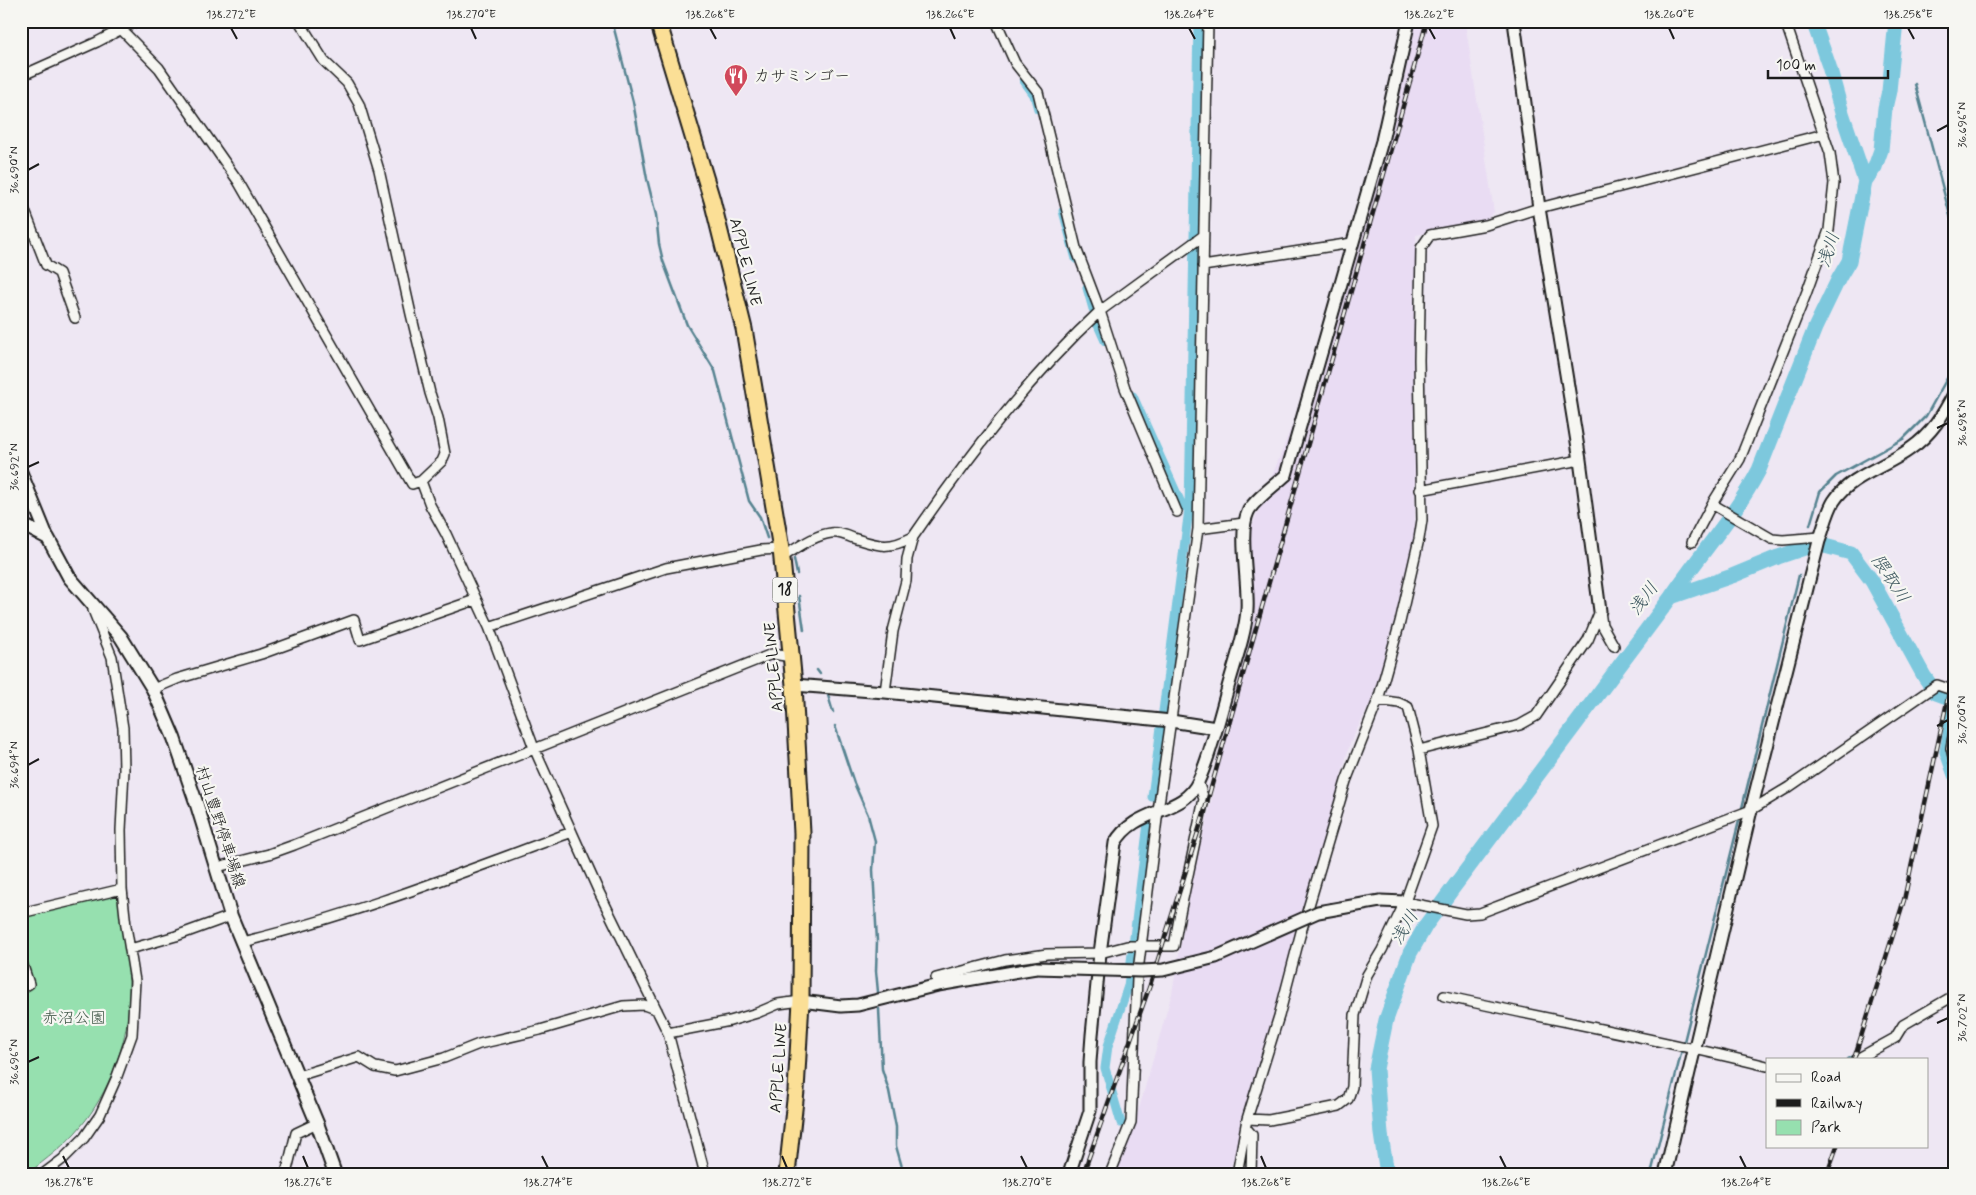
<svg xmlns="http://www.w3.org/2000/svg" width="1976" height="1195" viewBox="0 0 1976 1195" font-family="Mynerve,'Klee One',sans-serif">
<rect width="100%" height="100%" fill="#eee7f3"/>
<filter id="ink" filterUnits="userSpaceOnUse"><feTurbulence type="fractalNoise" baseFrequency=".02" numOctaves="2"/><feDisplacementMap in="SourceGraphic" scale="10" xChannelSelector="R" yChannelSelector="G"/><feConvolveMatrix kernelMatrix="1 2 1 2 8 2 1 2 1" color-interpolation-filters="sRGB"/></filter>
<g filter="url(#ink)">
<path fill="#e9dcf3" d="M1415,21H1465L1494,212L1485,221L1416,235L1414,322L1415,539L1404,583L1372,700L1350,743L1321,851L1229,1174H1116L1134,1126L1172,993L1194,870L1210,807L1250,621L1248,531L1253,524L1314,370L1363,214Z"/>
<path fill="#96e0af" stroke="#597e66" d="M114,895L118,897C122,932 131,968 129,1003C127,1045 108,1094 81,1126C66,1145 46,1159 27,1174H21V993L33,985L21,952V915Z"/>
<g fill="none" stroke-linecap="round" stroke-linejoin="round">
<path stroke="#568390" stroke-width="2.5" d="M612,21L633,102L647,179L656,215L659,244L663,261L687,325L715,371L749,501L760,517L767,538
M1915,84L1955,234
M1810,525L1820,492L1836,476L1903,439L1926,416L1955,364
M794,559L797,574
M799,596L804,630
M817,670L820,674
M827,692L833,712
M835,726L854,783L868,815L875,841L873,870L877,941L876,971L878,992
M1741,812L1799,575
M879,1009L882,1069L889,1091L896,1127V1146L904,1174
M1848,1059L1855,1055
M1651,1174L1740,817"/>
<path stroke="#7dc8dd" stroke-width="9" d="M1024,81L1034,95L1038,109
M1063,211L1076,259
M1087,288L1093,309
M1096,321L1105,341
M1133,396L1182,505L1189,509
M1152,797L1189,509L1198,21
M1121,1123L1105,1068L1108,1046L1128,986L1148,823"/>
<path stroke="#7dc8dd" stroke-width="15" d="M1865,181L1875,167L1881,150L1885,108L1889,91L1896,21
M1671,597L1732,576L1778,557L1811,546L1821,545L1851,553L1872,581L1924,676L1936,693L1955,700
M1955,707L1947,752L1955,775
M1387,1174L1381,1134L1376,1069L1386,1020L1410,953L1426,925L1453,888L1671,597C1700,554 1735,516 1759,470L1815,328L1839,278L1849,261L1865,181L1842,113L1829,66L1813,21"/>
<g stroke="#1c1c1c" stroke-width="12">
<path id="minor" d="M113,21L159,68L238,181L412,484L421,481L442,461L445,454L438,418L430,393L411,314L379,170L359,104L347,83L324,61L299,21
M996,21L1015,63L1038,92L1076,248L1100,311L1125,388L1177,512
M21,76L97,42L137,21
M21,201L46,265L59,273L75,318
M1203,266L1352,243
M421,481L430,505L446,534L489,627L534,748L598,890L668,1033L705,1174
M1420,490L1580,460
M1712,504L1772,539L1783,540L1820,537
M1198,529L1244,523
M1692,542L1712,504L1740,459L1806,294L1829,230L1834,183L1830,153L1785,21
M782,557C796,549 814,535 831,533C838,532 846,535 853,538C879,546 888,550 913,537C968,457 1029,377 1100,311L1203,236
M1600,611L1602,625L1614,646
M489,627L666,568L761,550L781,549
M153,689L177,679L261,654L354,620L360,640L475,600
M885,692L893,631L906,581L907,559L913,537
M1955,725L1951,748L1955,765
M1419,750L1520,725L1536,716L1588,640L1600,611
M217,867L269,854L294,845L772,654L792,657
M1405,902L1466,914L1480,913L1751,810L1789,787L1937,685L1955,691
M21,913L122,889
M242,942C355,915 463,872 572,832
M130,949L176,936L231,916
M21,960L29,984L21,989
M938,985L936,978L1005,960L1047,954L1100,953L1127,946H1174L1180,913L1204,799L1198,782
M1444,996C1552,1020 1660,1039 1767,1066
M668,1033L730,1021L757,1013L778,1004L801,1001
M1857,1059L1895,1038L1903,1025L1955,995
M298,1076L359,1057L375,1067L395,1071L444,1058L479,1044L540,1030L623,1006L644,1005L657,1010
M1247,1119L1269,1120L1339,1106L1348,1099L1352,1087L1355,1015L1367,975L1382,950L1405,902L1432,826L1419,750L1408,707L1399,703L1378,700
M1246,1128L1252,1135L1251,1174
M43,1174L63,1159L84,1138L100,1115L116,1079L132,1035L135,981L126,926L122,889L121,830L124,770L123,728L112,657L93,610
M286,1174L296,1133L317,1123
M1110,1174L1131,1122L1137,979L1158,811L1198,529L1208,21
M1237,1174L1247,1119L1279,1016L1301,932L1346,781L1378,700L1400,622L1419,539L1422,520L1419,360L1421,248L1430,235L1486,225L1539,208L1824,134"/>
</g>
<g stroke="#1c1c1c" stroke-width="15">
<path id="tertiary" d="M1514,21L1539,208L1580,460L1600,611
M21,472L48,538
M794,685L885,692L1171,721L1216,728
M1380,901L1405,902
M801,1001L841,1006L858,1005L938,985L1036,968
M1069,1174L1090,1111V1062L1092,1035L1100,953L1115,843C1135,807 1183,815 1198,782C1210,756 1219,719 1227,691C1234,664 1245,637 1247,610C1249,585 1238,532 1248,512C1252,502 1277,483 1286,475L1382,141L1409,21
M1665,1174L1751,810L1819,541C1824,528 1827,512 1834,501C1851,475 1886,467 1910,449C1932,434 1943,415 1955,392"/>
</g>
<g stroke="#1c1c1c" stroke-width="16">
<path id="secondary" d="M21,524L48,538L69,577L121,637L153,689L174,738L197,805L231,916L317,1123L335,1174"/>
</g>
<g stroke="#1c1c1c" stroke-width="19">
<path id="trunk" d="M658,21L712,200L744,329L781,549L794,685L802,833L801,1001L796,1091L787,1174"/>
</g>
<use href="#minor" stroke="#f6f6f2" stroke-width="9"/>
<use href="#tertiary" stroke="#f6f6f2" stroke-width="11"/>
<use href="#secondary" stroke="#f6f6f2" stroke-width="12"/>
<use href="#trunk" stroke="#fbdf96" stroke-width="15"/>
<g stroke="#1c1c1c" stroke-width="4.5">
<path id="rail" d="M1854,1059L1904,900L1955,665
M1083,1174L1150,985L1204,813L1427,21
M1827,1174L1837,1146"/>
</g>
<use href="#rail" stroke="#f6f6f2" stroke-width="2.5" stroke-dasharray="8" stroke-linecap="butt"/>
<g stroke="#1c1c1c" stroke-width="15" stroke-linecap="butt">
<path id="tertiary-bridge" d="M1036,968L1141,971L1163,970L1216,957L1318,912L1380,901"/>
</g>
<use href="#tertiary-bridge" stroke="#f6f6f2" stroke-width="11"/>
</g>
</g>
<path fill="none" stroke="#1c1c1c" stroke-width="2" d="M231,28L237,39M471,28L476,39M710,28L716,39M950,28L955,39M1189,28L1195,39M1429,28L1435,39M1669,28L1674,39M1908,28L1914,39M1937,131L1948,125M28,170L39,164M1937,428L1948,423M28,467L39,462M1937,726L1948,720M28,765L39,759M1937,1023L1948,1018M28,1062L39,1057M63,1156L69,1168M303,1156L308,1168M542,1156L548,1168M782,1156L787,1168M1021,1156L1027,1168M1261,1156L1266,1168M1500,1156L1506,1168M1740,1156L1746,1168"/>
<defs>
<g id="restaurant-pin" transform="scale(1.25)"><path d="M0 17L-7.5 6A9.5 9.5 0 1 1 7.5 6Z" fill="#d1495b" stroke="#f6f6f2"/><path d="M-5-6h1v4h1v-4h1v4h1v-4h1v5L-1.5 .5V6h-2V.5L-5-1ZM5-6V6H3V1.5H1.5Q1.5-4 5-6Z" fill="#fff"/></g>
</defs>
<g fill-rule="evenodd">
<use href="#restaurant-pin" x="736" y="76"/>
</g>
<g text-anchor="middle" dominant-baseline="central" stroke-width="4.5" stroke-linejoin="round" paint-order="stroke">
<rect fill="#f6f6f2" stroke="#5d5d5c" stroke-width="1" x="772.5" y="577.5" width="25" height="25" rx="4"/>
<g font-size="15" font-weight="bold" fill="#1c1c1c">
<text x="785" y="590">18</text>
</g>
<g font-size="16" fill="#1c1c1c" stroke="#f6f6f2" text-anchor="start">
<text x="754" y="76">カサミンゴー</text>
</g>
<g font-size="16" fill="#1c1c1c" stroke="#f6f6f2">
<text transform="translate(745 262) rotate(76)">APPLE LINE</text>
<text transform="translate(774 667) rotate(-95)">APPLE LINE</text>
<text transform="translate(220 827) rotate(72)">村山豊野停車場線</text>
<text transform="translate(779 1068) rotate(-86)">APPLE LINE</text>
</g>
<g font-size="16" fill="#415748" stroke="#f6f6f2">
<text x="74" y="1018">赤沼公園</text>
</g>
<g font-size="18" font-style="italic" fill="#3e5860" stroke="#f6f6f2">
<text transform="translate(1829 250) rotate(-72)">浅川</text>
<text transform="translate(1890 579) rotate(57)">隈取川</text>
<text transform="translate(1644 599) rotate(-53)">浅川</text>
<text transform="translate(1405 928) rotate(-59)">浅川</text>
</g>
</g>
<rect width="1976" height="1195" fill="none" stroke="#f6f6f2" stroke-width="55"/>
<rect x="1766" y="1058" width="162" height="90" fill="#f6f6f2" stroke="#9f9f9c"/>
<rect x="1776" y="1074" width="25" height="8" fill="#f6f6f2" stroke="#9f9f9c"/>
<text x="1811" y="1082" font-size="15" fill="#1c1c1c">Road</text>
<rect x="1776" y="1099" width="25" height="8" fill="#1c1c1c" stroke="#9f9f9c"/>
<text x="1811" y="1108" font-size="15" fill="#1c1c1c">Railway</text>
<rect x="1776" y="1120" width="25" height="15" fill="#96e0af" stroke="#9f9f9c"/>
<text x="1811" y="1132" font-size="15" fill="#1c1c1c">Park</text>
<path d="M1768 70v8h120v-8" fill="none" stroke="#1c1c1c" stroke-width="2.5"/>
<text x="1776" y="70" font-size="15" fill="#1c1c1c" stroke="#f6f6f2" stroke-width="4" paint-order="stroke">100 m</text>
<rect x="28" y="28" width="1920" height="1140" fill="none" stroke="#1c1c1c" stroke-width="2"/>
<g font-size="12" text-anchor="middle" fill="#1c1c1c">
<text x="231" y="18">138.272°E</text>
<text x="471" y="18">138.270°E</text>
<text x="710" y="18">138.268°E</text>
<text x="950" y="18">138.266°E</text>
<text x="1189" y="18">138.264°E</text>
<text x="1429" y="18">138.262°E</text>
<text x="1669" y="18">138.260°E</text>
<text x="1908" y="18">138.258°E</text>
<text transform="translate(1962 125) rotate(-90)" y="4">36.696°N</text>
<text transform="translate(14 170) rotate(-90)" y="4">36.690°N</text>
<text transform="translate(1962 423) rotate(-90)" y="4">36.698°N</text>
<text transform="translate(14 467) rotate(-90)" y="4">36.692°N</text>
<text transform="translate(1962 720) rotate(-90)" y="4">36.700°N</text>
<text transform="translate(14 765) rotate(-90)" y="4">36.694°N</text>
<text transform="translate(1962 1018) rotate(-90)" y="4">36.702°N</text>
<text transform="translate(14 1062) rotate(-90)" y="4">36.696°N</text>
<text x="69" y="1186">138.278°E</text>
<text x="308" y="1186">138.276°E</text>
<text x="548" y="1186">138.274°E</text>
<text x="787" y="1186">138.272°E</text>
<text x="1027" y="1186">138.270°E</text>
<text x="1266" y="1186">138.268°E</text>
<text x="1506" y="1186">138.266°E</text>
<text x="1746" y="1186">138.264°E</text>
</g>
</svg>
